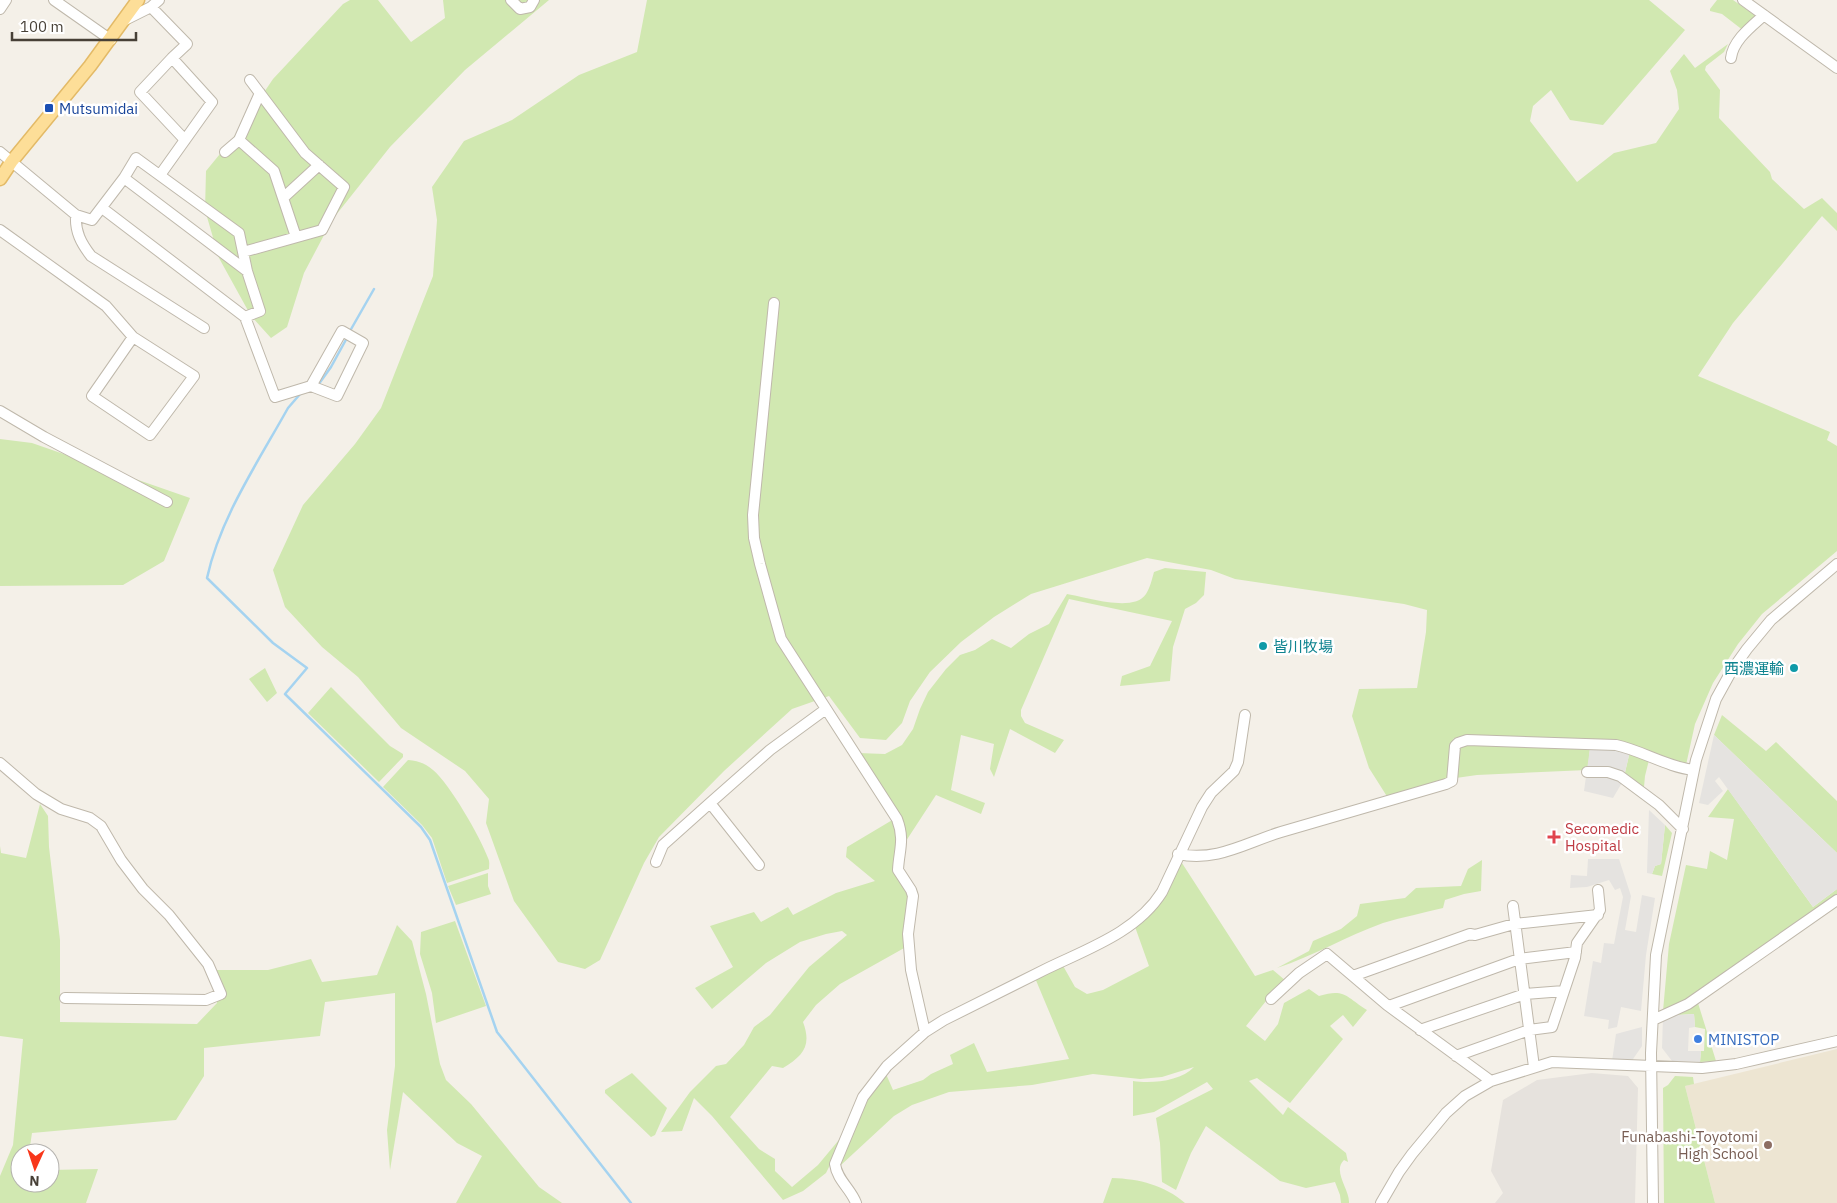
<svg xmlns="http://www.w3.org/2000/svg" width="1837" height="1203" viewBox="0 0 1837 1203" font-family="'IBM Plex Sans','Noto Sans JP',sans-serif">
<rect width="100%" height="100%" fill="#f4f0e8"/>
<path fill="#e6e2dd" d="M1592,1073L1628,1076L1638,1088L1635,1203H1495L1503,1193L1491,1171L1503,1100L1537,1080Z"/>
<path fill="#ede5d2" d="M1837,1049V1203H1715L1685,1086Z"/>
<path fill="#d1e8b1" d="M350,0H378L411,42L445,18L443,0H549L465,70L390,147L332,220L304,273L287,327L271,338L251,316L219,258L205,210L206,171L233,138L273,79L343,4Z
M647,0H1649L1685,30L1603,125L1570,120L1551,90L1533,106L1530,121L1577,182L1614,153L1656,143L1679,109L1677,90L1670,71L1684,54L1695,68L1728,44L1724,52L1706,66L1705,70L1720,90L1719,118L1770,172L1772,179L1804,209L1822,198L1837,213V231L1822,216L1733,323L1698,376L1830,432L1827,440L1837,446V551L1762,614L1738,644L1713,683L1695,724L1686,765L1593,741L1457,737L1453,739L1449,780L1388,798L1369,768L1352,716L1359,689L1417,688L1426,632L1427,610L1404,604L1235,579L1211,570L1147,558L1031,594L994,617L961,642L930,672L910,701L902,723L886,740L860,738L829,696L792,709L724,771L659,837L644,863L600,960L585,969L558,962L514,901L486,823L489,799L465,771L401,728L358,677L322,647L285,607L273,570L303,505L355,444L381,408L433,276L437,220L432,187L464,141L512,120L579,75L637,52Z
M1717,0H1733L1756,16L1744,31L1722,14L1710,11V9Z
M0,439L32,443L190,498L164,561L123,585L0,586Z
M1165,568L1206,572L1204,595L1196,603L1185,609L1173,647L1170,681L1120,686L1122,676L1150,666L1172,621L1069,599L1021,710V716L1025,723L1064,740L1055,753L1010,729L994,777L990,769L994,744L961,735L951,790L985,803L981,814L936,795L906,841L858,753L885,754L902,745L913,729L920,709L928,692L946,669L960,655L975,650L992,639L1011,648L1029,634L1049,624L1067,594C1086,597 1134,613 1146,594C1150,588 1152,579 1154,572Z
M265,668L277,693L267,702L249,679Z
M331,687L390,746L403,754V757L379,782L308,713Z
M1722,715L1766,751L1776,742L1837,801V853L1714,735Z
M1462,744L1590,748L1588,768L1587,770L1477,775L1456,778V752Z
M1630,751L1649,760L1645,776L1644,787L1643,788L1624,777Z
M408,760C418,761 425,763 433,770C450,784 480,837 488,858C490,862 489,865 489,869L447,883L432,838L422,825L383,787Z
M1728,789L1813,907L1837,889V897L1686,1000L1663,1011L1669,944L1686,865L1707,869L1710,851L1727,860L1734,819L1708,817Z
M40,804L48,816L49,847L60,940V1022L197,1024L217,1003L216,970H268L311,959L322,982L377,975L397,925L412,941L426,994L440,1064L446,1080L471,1104L539,1187L562,1203H456L482,1156L457,1143L403,1092L390,1170L387,1130L395,1066V993L325,1002L320,1036L204,1048V1076L176,1120L32,1133L29,1153H20V1183H50V1170L98,1169L86,1203H0V1176L13,1145L23,1039L0,1036V846L1,853L26,858Z
M894,819L897,830L894,873L910,896L906,947L840,984L816,1005L803,1022C812,1046 803,1056 783,1068L772,1066L730,1117L759,1149L775,1159V1171L792,1187L818,1165L848,1129L826,1173L803,1191L783,1200L712,1116L694,1098L682,1131L661,1132L690,1092L716,1066L726,1064L744,1045L754,1027L770,1015L809,967L847,935L842,931L826,934L800,942L766,963L712,1009L695,988L733,967L710,926L754,912L761,922L788,907L793,915L836,893L875,881L846,857L847,847Z
M1665,825L1672,833L1662,876L1652,874L1655,866L1661,864Z
M1180,860L1255,976L1273,970L1286,981L1270,996L1246,1026L1265,1041L1278,1024L1284,1003L1309,989L1319,996C1345,988 1346,997 1367,1010L1353,1027L1343,1015L1330,1026L1343,1039L1290,1103L1257,1078L1249,1081L1283,1115L1288,1107L1346,1153L1348,1162L1344,1160C1332,1171 1350,1190 1349,1203H1341L1340,1195L1335,1182L1306,1188L1280,1181L1206,1126L1191,1153L1176,1190L1162,1182L1160,1143L1156,1118L1213,1089L1207,1082L1154,1112L1133,1116V1081C1152,1084 1181,1081 1194,1067L1162,1077L1140,1079L1093,1074L1032,1085L949,1092L912,1105L894,1116L841,1165L839,1163L866,1099L886,1074L893,1090L923,1080L931,1074L953,1064L950,1055L974,1043L987,1072L1069,1059L1035,978L1062,964L1075,987L1087,994L1103,990L1149,966L1134,924Z
M1482,860L1481,891L1464,894L1445,900L1443,908C1423,913 1403,917 1383,923C1347,936 1313,956 1277,968L1309,951L1313,941L1341,929L1357,916L1360,904L1405,898L1416,888L1461,886L1468,869Z
M488,873V886L491,894L456,905L448,886Z
M455,921L486,1006L436,1023L432,993L420,954L421,932Z
M1698,1003L1716,1061L1700,1062L1701,1051H1704L1705,1029L1695,1027L1694,1014L1678,1015Z
M632,1073L667,1108L655,1135L651,1137L605,1093V1090Z
M1675,1076L1693,1077L1694,1084L1685,1086L1715,1203H1664L1663,1088L1668,1085Z
M1112,1178C1140,1179 1164,1185 1185,1203H1103Z"/>
<path fill="#e5e3e0" d="M1714,735L1837,853V889L1813,907L1719,777L1715,781L1723,791L1708,805L1699,803Z
M1590,748L1630,751L1623,781L1613,798L1584,791Z
M1649,810L1665,825L1661,864L1655,866L1652,874L1647,873V871Z
M1588,859H1619L1631,896L1625,930L1636,932L1642,895L1655,898L1646,955L1641,1011L1621,1007L1617,1027L1608,1029L1609,1020L1584,1016L1593,961L1601,963L1604,943L1614,944L1623,897L1620,888L1615,890L1609,880L1587,887L1570,888L1571,875L1587,876Z
M1694,1014L1695,1027L1689,1028L1688,1051H1701L1700,1062L1672,1061L1662,1048L1663,1018L1678,1015Z
M1642,1027V1046L1631,1062L1612,1061L1616,1034Z"/>
<g fill="none" stroke-linecap="round" stroke-linejoin="round">
<path stroke="#a5d3f0" stroke-width="2.5" d="M350,331L374,289
M318,385L331,367L348,336
M301,393L288,408C258,462 220,518 207,578L273,643L307,668L285,694L421,827L430,840L497,1032L631,1203"/>
<g stroke="#bfb8ab" stroke-width="12">
<path id="minor" d="M54,0L111,40
M511,0L520,9L530,7L534,0
M1743,0L1837,68
M151,7L187,44L172,58L140,92L185,140
M0,9L6,0
M125,20L151,7L159,0
M1731,58C1733,40 1752,26 1764,15
M239,140L274,171L296,237
M0,152L76,215L92,220L124,178L136,158L239,233L247,271L260,311L245,317L102,208
M225,152L239,140L260,93
M160,175L212,102L172,58
M124,178L247,271
M283,198L319,165
M76,215C75,232 81,243 91,256L204,328
M0,230L106,306L133,337L194,376L150,435L92,396L133,337
M243,252L322,230L344,187L305,153L250,80
M774,303L753,515L754,538L760,564L781,639L897,819C905,840 899,850 898,870L911,890L913,896L908,934L911,970L925,1032
M245,317L275,397L311,386L342,331L363,343L337,396L311,386
M0,411L44,437L167,502
M0,763L36,794L61,809L90,818L101,826L121,860L143,889L169,915L208,964L221,994L206,1000L65,998
M1587,772H1608L1620,776L1659,805L1683,829
M710,803L759,865
M1178,854C1217,862 1245,843 1281,832C1336,816 1391,800 1446,784L1452,781L1455,746L1458,743L1467,740L1616,745C1643,751 1667,767 1694,770
M656,862L663,845L710,803L770,750L826,709
M1513,906L1534,1067
M1353,976L1470,934L1475,935L1514,924L1598,915
M1271,999L1299,973L1327,954L1387,1005L1491,1081
M1389,1006L1519,959L1576,952
M1653,1020L1688,1004L1837,900
M1420,1030L1525,994L1564,991
M1456,1056L1529,1030L1552,1027L1575,958L1577,943L1600,910L1598,890
M856,1203C851,1189 837,1180 835,1164L863,1097L887,1066L925,1032L944,1020C978,1003 1012,986 1046,969C1087,949 1137,932 1162,892L1202,807L1211,793L1234,771L1238,762L1245,715
M1381,1203L1399,1172L1412,1154L1446,1113L1465,1096L1491,1081L1552,1062L1702,1068L1736,1064L1837,1041
M1653,1203L1651,1053L1656,955L1696,760L1716,699L1732,670L1747,649L1771,620L1837,564"/>
</g>
<g stroke="#e3ba67" stroke-width="15">
<path id="major" d="M0,179L12,161L90,66L138,0"/>
</g>
<use href="#minor" stroke="#fff" stroke-width="10"/>
<use href="#major" stroke="#fdde98" stroke-width="12"/>
</g>
<rect fill="#1a4fb4" stroke="#fff" stroke-width="2" x="44" y="103" width="10" height="10" rx="2.5"/>
<g fill="#0f9aa8" stroke="#fff" stroke-width="2">
<circle cx="1263" cy="646" r="5"/>
<circle cx="1794" cy="668" r="5"/>
</g>
<path fill="#e0444e" stroke="#fff" stroke-width="2" d="M1551.5 829.5h5v5h5v5h-5v5h-5v-5h-5v-5h5z"/>
<circle fill="#3f7fe0" stroke="#fff" stroke-width="2" cx="1698" cy="1039" r="5"/>
<circle fill="#8d6e63" stroke="#fff" stroke-width="2" cx="1768" cy="1145" r="5"/>
<g text-anchor="middle" dominant-baseline="central" stroke-width="5" stroke-linejoin="round" paint-order="stroke">
<g font-size="15" fill="#164399" stroke="#fff" text-anchor="start">
<text x="59" y="108">Mutsumidai</text>
</g>
<g font-size="15" fill="#0d838f" stroke="#fff" text-anchor="start">
<text x="1273" y="646">皆川牧場</text>
<text x="1784" y="668" text-anchor="end">西濃運輸</text>
</g>
<g font-size="15" fill="#be3a42" stroke="#fff" text-anchor="start">
<text x="1565" y="828">Secomedic<tspan x="1565" dy="17">Hospital</tspan></text>
</g>
<g font-size="15" fill="#366cbe" stroke="#fff" text-anchor="start">
<text x="1708" y="1039">MINISTOP</text>
</g>
<g font-size="15" fill="#785e54" stroke="#fff" text-anchor="end">
<text x="1758" y="1136">Funabashi-Toyotomi<tspan x="1758" dy="17">High School</tspan></text>
</g>
</g>
<g transform="translate(35 1168) rotate(183)"><circle r="24" fill="#ffffff" stroke="#b5b3af"/>
<path d="M0-4L9 19L0 12L-9 19Z" fill="#f8371b"/>
<text y="-8" font-size="14" font-weight="bold" text-anchor="middle" fill="#474037">N</text>
</g>
<path d="M12 32v8h124v-8" fill="none" stroke="#474037" stroke-width="2.5"/>
<text x="20" y="32" font-size="15" fill="#474037" stroke="#ffffff" stroke-width="4" paint-order="stroke">100 m</text>
</svg>
